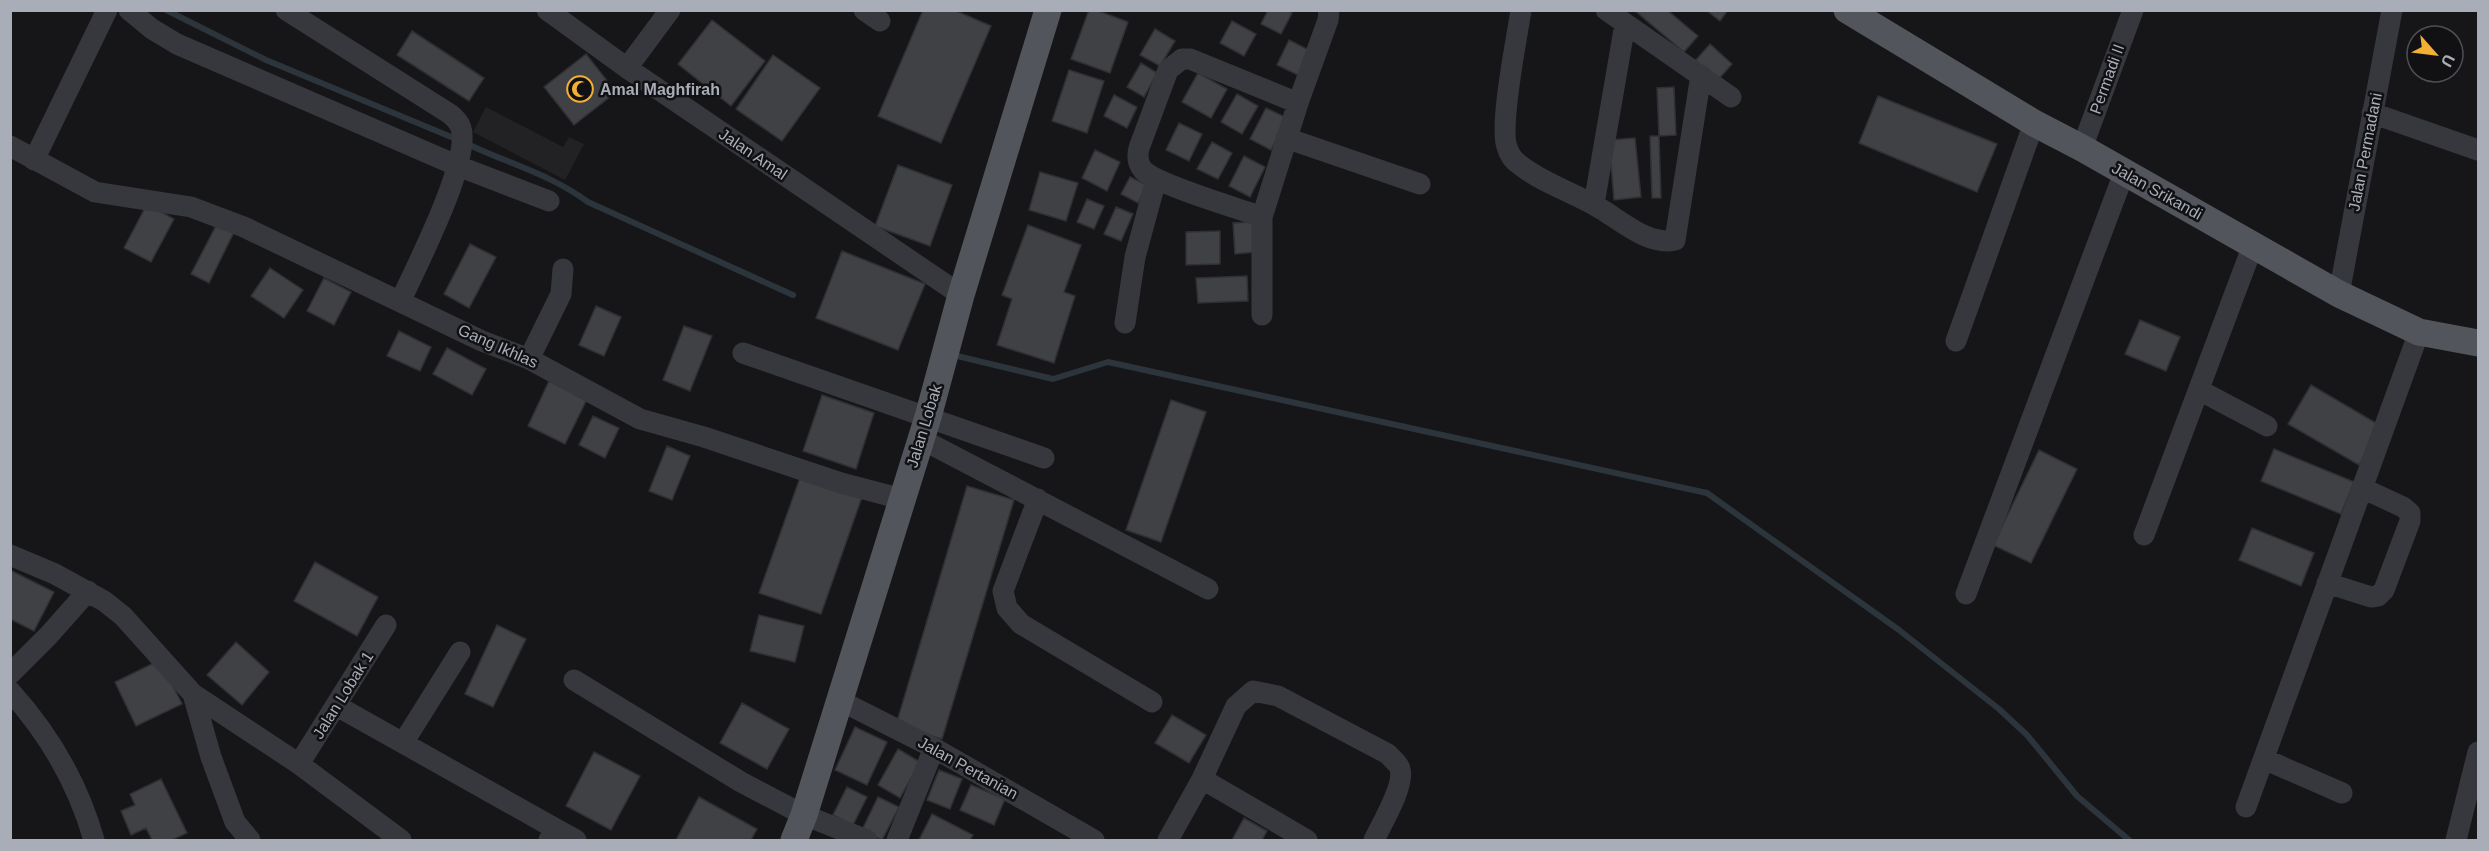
<svg xmlns="http://www.w3.org/2000/svg" width="2489" height="851" viewBox="0 0 2489 851" font-family="Helvetica,sans-serif">
<rect width="100%" height="100%" fill="#161618"/>
<path fill="#222225" d="M486,107L563,147L569,137L584,144L565,180L473,132Z"/>
<g fill="none" stroke-linecap="round" stroke-linejoin="round">
<path stroke="#2c353c" stroke-width="6" d="M166,10L266,60L456,139
M465,143C507,163 550,174 588,202L793,295
M953,355L1053,379L1108,362L1707,493L1899,630L1999,709L2027,735L2077,796L2129,840"/>
</g>
<path fill="#404145" stroke="#303034" stroke-width="1.5" d="M923,10H954L991,26L941,143L878,116Z
M1089,10H1096L1128,22L1110,73L1071,59Z
M1268,10H1288L1292,13L1281,34L1261,24Z
M1634,10H1667L1698,36L1684,52Z
M1706,10H1728L1720,21Z
M712,20L765,61L731,106L678,64Z
M1232,21L1256,34L1244,56L1220,43Z
M1155,29L1175,41L1160,66L1140,55Z
M412,31L484,78L469,101L397,55Z
M1289,40L1311,51L1300,76L1277,65Z
M1710,44L1732,64L1717,81L1695,61Z
M586,54L616,92L574,125L544,87Z
M773,55L820,88L782,141L736,109Z
M1141,63L1157,73L1144,97L1127,87Z
M1069,70L1104,81L1087,133L1052,121Z
M1198,73L1227,89L1211,118L1182,102Z
M1674,87L1676,135L1659,136L1657,88Z
M1237,94L1258,106L1242,134L1221,122Z
M1114,95L1137,107L1127,128L1104,116Z
M1878,96L1997,144L1977,192L1859,143Z
M1266,108L1287,118L1271,150L1250,139Z
M1179,123L1202,134L1189,161L1166,150Z
M1650,136H1659L1661,198H1652Z
M1635,138L1641,197L1614,200L1609,140Z
M1212,142L1232,153L1218,179L1197,169Z
M1095,150L1120,162L1107,191L1082,178Z
M1244,156L1265,167L1250,197L1229,186Z
M898,165L952,185L930,246L875,226Z
M1040,172L1078,183L1066,221L1029,210Z
M1130,177L1147,185L1138,203L1121,194Z
M1087,199L1104,206L1094,229L1077,222Z
M147,204L174,219L151,262L124,248Z
M1116,207L1133,214L1121,241L1104,234Z
M219,220L236,228L209,283L191,274Z
M1253,222L1255,252L1235,254L1233,223Z
M1028,225L1081,245L1064,292L1075,296L1054,363L997,345L1012,299L1002,295Z
M1220,231V264L1186,265V232Z
M470,244L496,257L469,308L444,294Z
M842,251L925,284L898,350L816,318Z
M270,268L303,290L284,318L251,296Z
M1247,276L1248,301L1198,303L1196,278Z
M324,278L351,292L334,325L307,311Z
M596,306L621,317L604,356L579,345Z
M2140,320L2180,337L2166,371L2125,354Z
M684,326L712,336L690,391L663,380Z
M399,331L431,347L420,371L387,356Z
M447,348L486,369L472,395L433,374Z
M549,381L587,399L565,444L528,426Z
M2311,385L2381,426L2359,465L2288,424Z
M822,395L874,413L856,469L803,451Z
M1171,400L1206,412L1161,542L1126,530Z
M593,416L619,428L605,458L579,445Z
M667,446L690,456L672,500L649,491Z
M2274,449L2354,482L2341,514L2261,481Z
M2039,450L2077,469L2031,563L1993,545Z
M801,475L862,497L821,614L759,593Z
M967,486L1014,500L942,739L896,725Z
M2252,528L2314,553L2301,586L2239,560Z
M315,562L378,597L357,636L294,601Z
M10,570L54,592L34,631L10,619Z
M759,615L804,626L795,662L750,651Z
M497,625L526,639L493,707L465,694Z
M236,642L269,672L242,705L207,675Z
M160,660L182,704L136,726L115,682Z
M742,703L789,729L767,769L720,743Z
M1172,715L1206,735L1189,763L1155,743Z
M855,727L887,742L867,785L835,770Z
M898,749L920,762L900,798L878,785Z
M594,752L640,776L611,830L566,806Z
M939,770L962,779L950,809L927,800Z
M161,779L187,833L172,840H152L146,828L131,835L121,811L135,805L130,794Z
M971,785L1005,799L994,825L960,810Z
M847,787L867,797L853,825L833,815Z
M699,797L757,829L751,840H676Z
M878,797L899,807L882,840L862,830Z
M932,814L973,835L970,840H919Z
M1244,818L1267,831L1262,840H1232Z"/>
<g fill="none" stroke-linecap="round" stroke-linejoin="round">
<path stroke="#37383d" stroke-width="21" d="M129,10L152,29L177,44L458,166L549,201
M286,10L450,114C455,118 459,122 461,128C471,161 416,267 401,300
M547,10L627,68L961,295
M864,10L880,21
M1521,10C1517,38 1499,125 1507,147C1509,154 1514,161 1520,165C1544,184 1575,193 1601,209C1623,222 1649,246 1675,240L1701,75
M1606,10L1731,97
M627,68L670,10
M2372,113L2478,150
M1286,138L1420,184
M10,146L95,192L191,207L244,227L482,341L529,359L640,419L704,437L841,483L902,499
M2082,148L2133,10
M34,160L107,10
M1594,204L1625,24
M1262,217C1238,208 1157,185 1143,170C1137,163 1137,156 1139,148L1168,70L1182,59H1190L1298,103
M2339,294L2392,10
M1262,315V217L1298,103L1328,20L1329,10
M1125,323L1135,257L1156,180
M1956,341L2034,123
M743,353L1044,458
M529,359L561,294L563,269
M2199,390L2267,426
M921,439L1208,589
M1038,499L1003,591L1007,608L1021,624L1152,702
M2144,535L2253,245
M10,555L55,574L104,601L123,616L193,694L211,757L235,822L250,840
M2327,583L2371,597L2378,596L2384,590L2410,521V513L2403,507L2362,488
M1966,594L2124,173
M386,625L299,764L401,840
M10,674L49,635L88,591
M574,680L741,782L804,815L867,840
M10,691C50,735 78,784 94,840
M193,694L299,764
M839,700L934,748L1094,840
M337,706L556,829
M403,743L460,652
M2264,759L2342,793
M1202,779L1307,840
M2246,807L2419,332
M549,840L556,829L576,840
M897,840L934,748
M1168,840L1202,779L1236,706L1253,691L1278,696L1388,754C1392,759 1399,764 1400,769C1405,786 1381,825 1374,840
M2456,840L2478,752"/>
<path stroke="#53555c" stroke-width="27" d="M1847,10L2034,123L2082,148L2339,294L2419,332L2478,343
M794,840L804,815L928,417L961,295L1048,10"/>
</g>
<defs>
<g id="mosque-ring" transform="scale(1.35)"><circle r="9.5" fill="#111113" stroke="#f2b134" stroke-width="1.5"/><path d="M3.5-4.9A6 6 0 1 0 3.5 4.9A5 5 0 1 1 3.5-4.9Z" fill="#f2b134"/></g>
</defs>
<g fill-rule="evenodd">
<use href="#mosque-ring" x="580" y="89"/>
</g>
<g text-anchor="middle" dominant-baseline="central" stroke-width="5" stroke-linejoin="round" paint-order="stroke">
<g font-size="16" fill="#a8adb8" stroke="#111113">
<text transform="translate(2107 79) rotate(-70)">Permadi II</text>
<text transform="translate(2365 152) rotate(-79)">Jalan Permadani</text>
<text transform="translate(753 154) rotate(34)">Jalan Amal</text>
<text transform="translate(2157 191) rotate(29)">Jalan Srikandi</text>
<text transform="translate(498 346) rotate(24)">Gang Ikhlas</text>
<text transform="translate(924 426) rotate(-73)">Jalan Lobak</text>
<text transform="translate(343 695) rotate(-58)">Jalan Lobak 1</text>
<text transform="translate(968 768) rotate(29)">Jalan Pertanian</text>
</g>
<g font-size="16" font-weight="bold" fill="#a8adb8" stroke="#111113" text-anchor="start">
<text x="600" y="89">Amal Maghfirah</text>
</g>
</g>
<rect width="2489" height="851" fill="none" stroke="#a8adb8" stroke-width="24"/>
<g transform="translate(2435 54) rotate(118)"><circle r="28" fill="#111113" stroke="#4d4f55" stroke-width="1.5"/>
<path d="M0-4.5L10 22L0 15L-10 22Z" fill="#f2b134"/>
<text y="-9" font-size="16" font-weight="bold" text-anchor="middle" fill="#a8adb8">U</text>
</g>
</svg>
